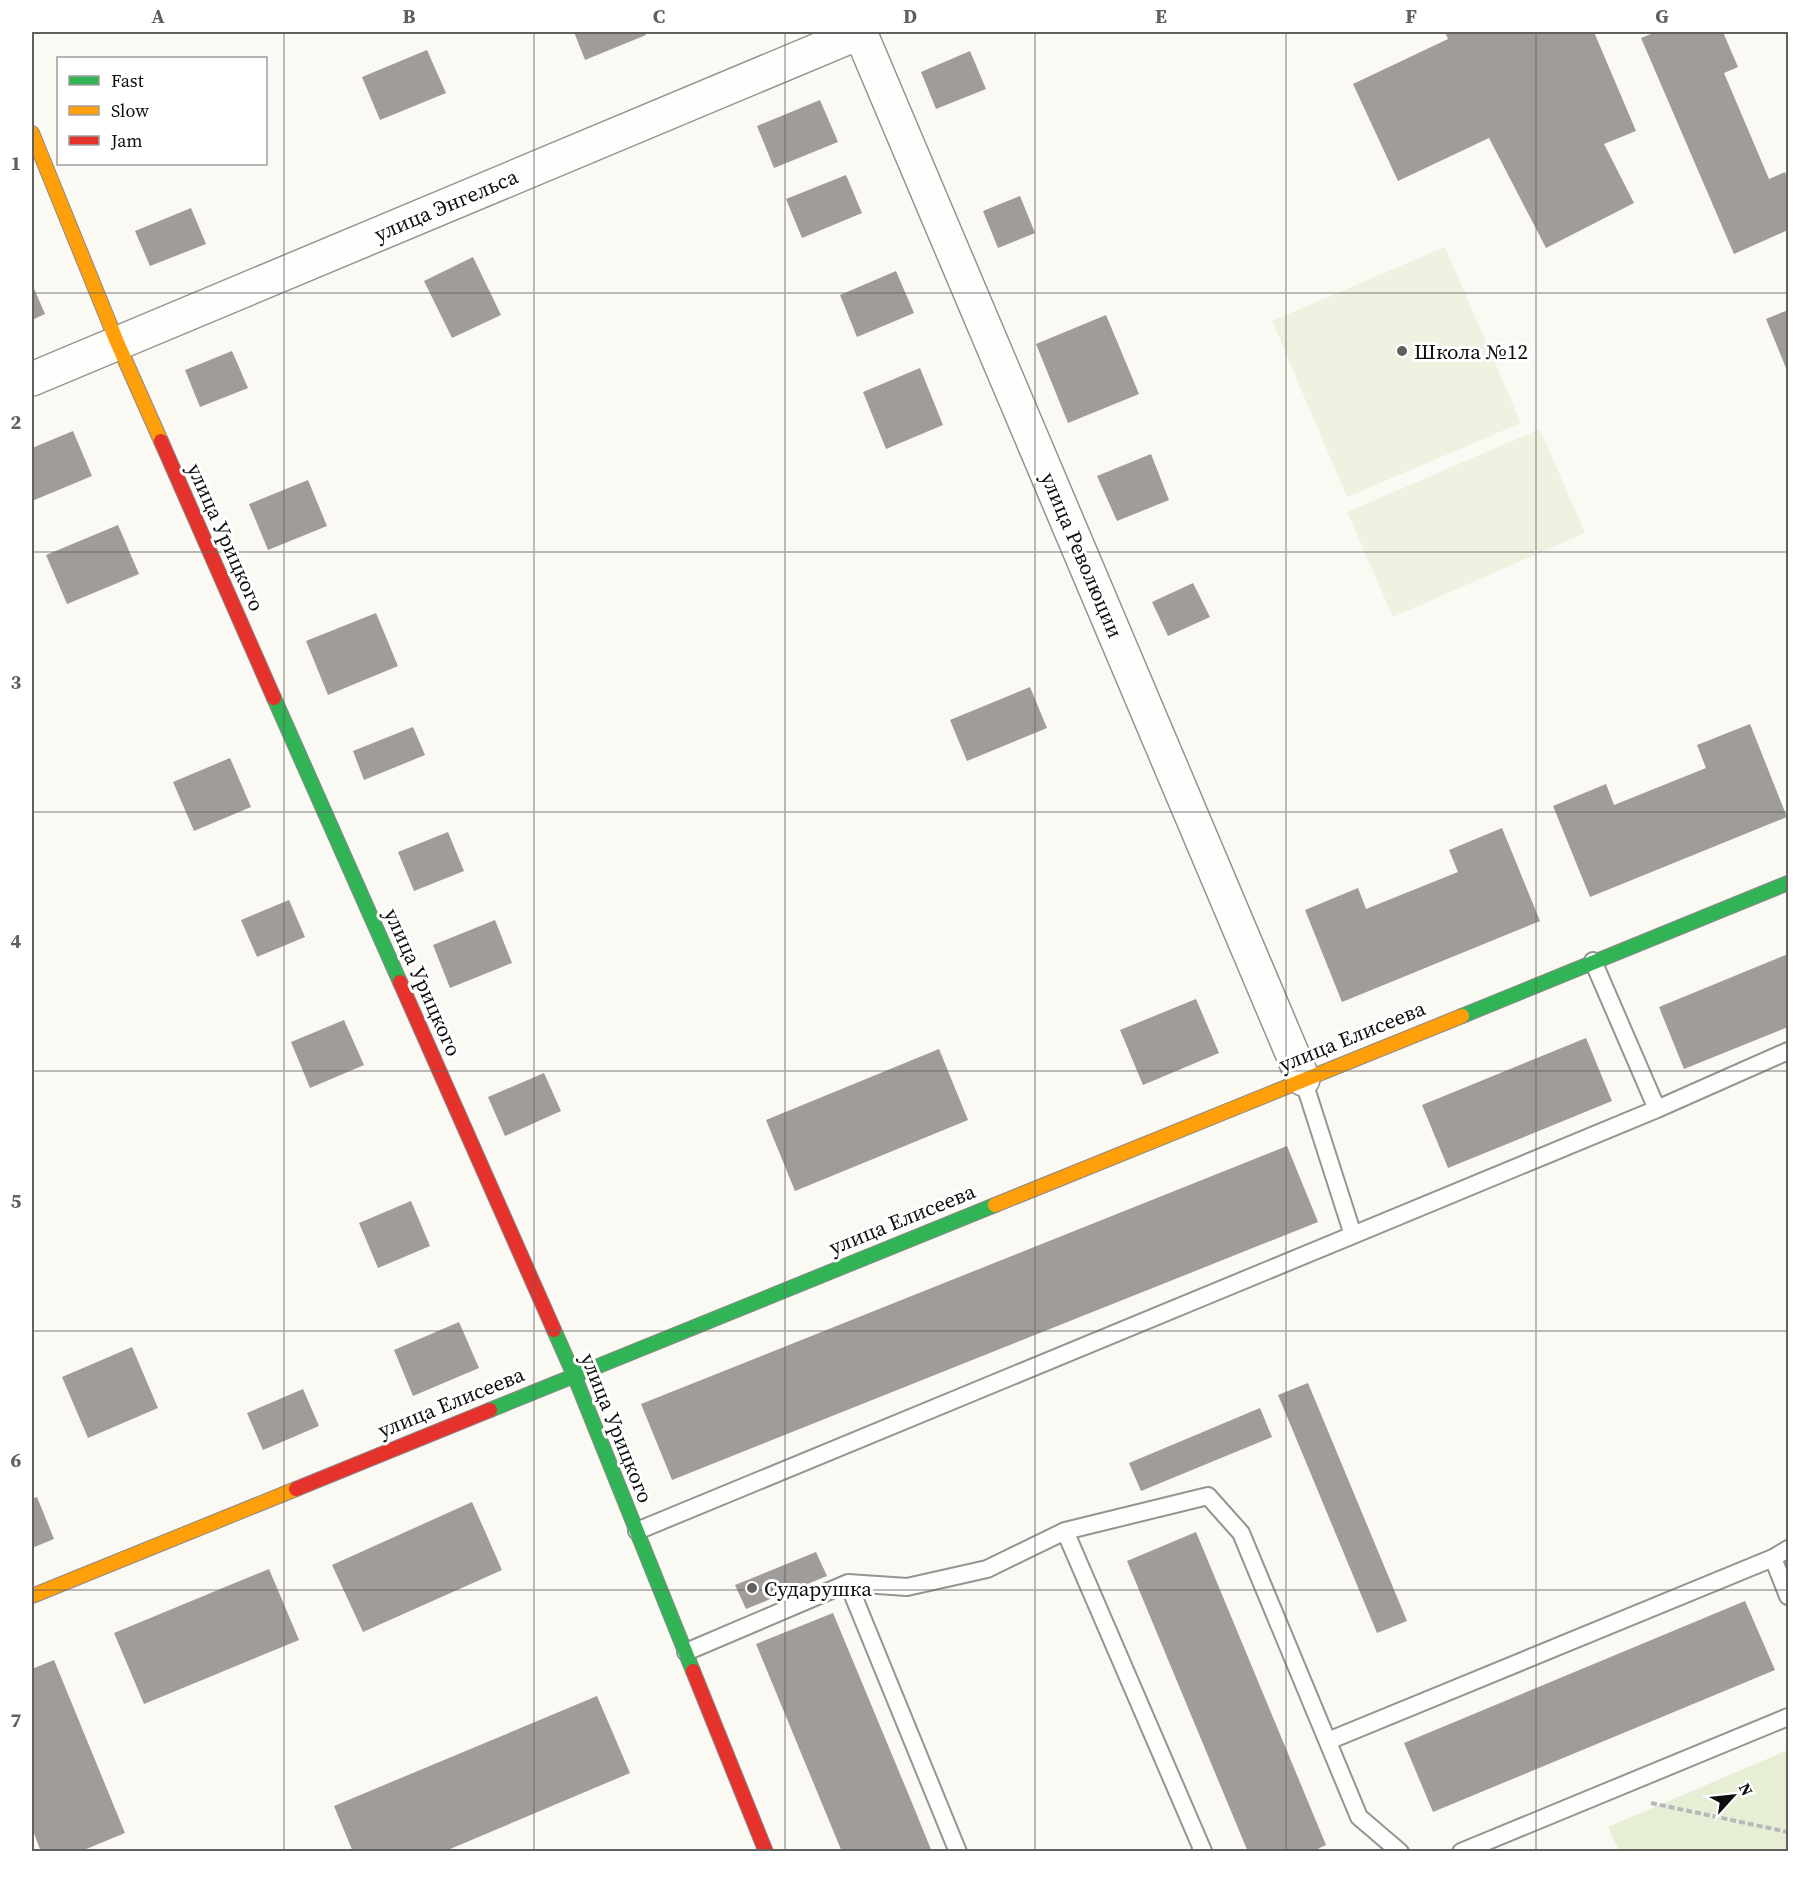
<svg xmlns="http://www.w3.org/2000/svg" width="1820" height="1883" viewBox="0 0 1820 1883" font-family="'Source Serif 4',serif">
<rect width="100%" height="100%" fill="#fbf9f4"/>
<path fill="#e6eed6" d="M1788,1750V1851H1619L1608,1827Z"/>
<path fill="#eff2e0" d="M1445,247L1521,423L1347,497L1272,321Z
M1540,429L1585,533L1393,617L1347,512Z"/>
<path fill="#9f9c99" d="M574,32H644L646,35L585,60Z
M1445,32H1594L1636,131L1604,144L1634,203L1546,248L1489,138L1398,181L1353,84L1448,39Z
M1656,32H1723L1738,67L1724,73L1769,179L1785,172L1788,181V230L1734,254L1641,38Z
M427,50L446,93L380,120L362,77Z
M970,51L986,89L936,109L921,72Z
M820,100L838,142L774,168L757,126Z
M846,175L862,213L802,238L786,199Z
M1020,196L1035,233L998,248L983,211Z
M191,208L206,244L150,266L135,231Z
M473,257L501,315L452,338L424,281Z
M896,271L914,313L857,337L840,295Z
M32,284L45,314L32,320Z
M1788,310V373L1766,319Z
M1106,315L1139,394L1068,423L1036,344Z
M232,351L248,388L200,407L185,370Z
M920,368L943,425L886,449L863,392Z
M73,431L92,476L32,501V448Z
M1151,454L1169,500L1117,521L1097,476Z
M308,480L327,526L268,550L249,504Z
M118,525L139,574L67,604L46,555Z
M1193,583L1210,617L1168,636L1152,602Z
M376,613L398,666L328,695L306,641Z
M1030,687L1047,728L967,761L950,720Z
M1750,724L1787,817L1590,897L1553,806L1606,784L1614,805L1706,768L1697,745Z
M413,727L425,755L364,780L353,751Z
M230,758L251,807L194,831L173,782Z
M1502,828L1540,921L1342,1002L1305,910L1358,888L1366,909L1458,872L1449,850Z
M448,832L464,871L414,891L398,852Z
M289,900L305,937L257,957L241,920Z
M495,920L512,963L450,988L433,945Z
M1788,954V1027L1684,1069L1659,1007Z
M1196,999L1219,1053L1143,1085L1120,1030Z
M344,1020L364,1065L310,1088L291,1042Z
M1586,1038L1612,1101L1448,1168L1422,1105Z
M939,1049L968,1120L795,1191L766,1120Z
M544,1073L561,1111L505,1136L488,1097Z
M1287,1146L1318,1222L672,1480L641,1404Z
M411,1201L430,1246L378,1268L359,1223Z
M459,1322L479,1368L413,1396L394,1350Z
M132,1347L158,1408L88,1438L62,1377Z
M1308,1383L1407,1621L1377,1633L1278,1395Z
M303,1389L319,1426L263,1450L247,1413Z
M1260,1408L1272,1437L1141,1491L1129,1463Z
M37,1497L54,1539L32,1548V1499Z
M472,1502L502,1570L363,1632L332,1565Z
M1196,1532L1326,1845L1311,1852H1248L1127,1561Z
M816,1552L827,1576L746,1609L735,1585Z
M269,1569L299,1640L144,1704L114,1633Z
M1745,1601L1775,1670L1433,1812L1404,1743Z
M833,1613L910,1798L932,1852H842L756,1644Z
M54,1660L125,1833L79,1852H41L32,1828V1669Z
M597,1696L630,1773L443,1852H353L334,1806Z"/>
<g fill="none" stroke-linecap="round" stroke-linejoin="round">
<g stroke="#959492" stroke-width="20">
<path id="lane" d="M1657,1109L1788,1051
M1353,1235L1657,1109L1593,961
M637,1531L1353,1235L1303,1079
M1065,1531L1203,1851L1200,1852
M1773,1558L1788,1596
M848,1583L907,1587L987,1569L1065,1531L1208,1496L1241,1533L1359,1817L1400,1852
M686,1652L848,1583L958,1852
M1328,1741L1773,1558L1788,1549
M1461,1852L1788,1717"/>
</g>
<g stroke="#959492" stroke-width="36">
<path id="street" d="M860,32L1303,1079
M32,379L861,32"/>
</g>
<g stroke="#8b8a88" stroke-width="16">
<path id="fast" d="M274,698L400,982
M1462,1016L1788,883
M554,1330L574,1375L693,1671
M490,1410L995,1205"/>
</g>
<g stroke="#8b8a88" stroke-width="16">
<path id="slow" d="M32,133L117,342L161,441
M995,1205L1462,1016
M32,1596L296,1489"/>
</g>
<g stroke="#8b8a88" stroke-width="16">
<path id="jam" d="M161,441L274,698
M400,982L554,1330
M296,1489L490,1410
M693,1671L766,1852"/>
</g>
<path stroke="#b8b8b7" stroke-width="4" stroke-dasharray="6 3" stroke-linecap="butt" d="M1651,1803L1788,1832"/>
<use href="#lane" stroke="#fefefd" stroke-width="16"/>
<use href="#street" stroke="#fefefd" stroke-width="33"/>
<use href="#fast" stroke="#30b455" stroke-width="14"/>
<use href="#slow" stroke="#ff9f0a" stroke-width="14"/>
<use href="#jam" stroke="#e5322d" stroke-width="14"/>
</g>
<path fill="none" stroke="#61605e" stroke-width="1.5" stroke-opacity="0.55" d="M284,32V1852M534,32V1852M785,32V1852M1035,32V1852M1286,32V1852M1536,32V1852M32,293H1788M32,552H1788M32,812H1788M32,1071H1788M32,1331H1788M32,1590H1788"/>
<g fill="#61605e" stroke="#fff" stroke-width="2">
<circle cx="1402" cy="351" r="6"/>
<circle cx="752" cy="1588" r="6"/>
</g>
<g text-anchor="middle" dominant-baseline="central" stroke-width="6" stroke-linejoin="round" paint-order="stroke">
<g font-size="21" fill="#0e0e0e" stroke="#fff">
<text transform="translate(446 205) rotate(-23)">улица Энгельса</text>
<text transform="translate(226 537) rotate(66)">улица Урицкого</text>
<text transform="translate(1082 555) rotate(67)">улица Революции</text>
<text transform="translate(423 982) rotate(66)">улица Урицкого</text>
<text transform="translate(1352 1036) rotate(-22)">улица Елисеева</text>
<text transform="translate(902 1219) rotate(-22)">улица Елисеева</text>
<text transform="translate(451 1402) rotate(-22)">улица Елисеева</text>
<text transform="translate(617 1428) rotate(68)">улица Урицкого</text>
</g>
<g font-size="21" fill="#0e0e0e" stroke="#fff" text-anchor="start">
<text x="1414" y="351">Школа №12</text>
<text x="764" y="1588">Сударушка</text>
</g>
</g>
<rect width="1820" height="1883" fill="none" stroke="#ffffff" stroke-width="66"/>
<rect x="57" y="57" width="210" height="108" fill="#ffffff" stroke="#9f9f9f" stroke-width="1.5"/>
<rect x="69" y="76" width="30" height="9" fill="#30b455" stroke="#9f9f9f" stroke-width="1.5"/>
<text x="111" y="87" font-size="18" fill="#0e0e0e">Fast</text>
<rect x="69" y="106" width="30" height="9" fill="#ff9f0a" stroke="#9f9f9f" stroke-width="1.5"/>
<text x="111" y="117" font-size="18" fill="#0e0e0e">Slow</text>
<rect x="69" y="136" width="30" height="9" fill="#e5322d" stroke="#9f9f9f" stroke-width="1.5"/>
<text x="111" y="147" font-size="18" fill="#0e0e0e">Jam</text>
<g transform="translate(1733 1796) rotate(63)" stroke="#ffffff" stroke-width="4.5" paint-order="stroke">
<path d="M0-4.5L10 22L0 15L-10 22Z" fill="#0e0e0e"/>
<text y="-9" font-size="16" font-weight="bold" text-anchor="middle" fill="#0e0e0e">N</text>
</g>
<rect x="33" y="33" width="1754" height="1817" fill="none" stroke="#61605e" stroke-width="2"/>
<g font-size="20" text-anchor="middle" font-weight="bold" fill="#61605e">
<text x="158" y="23">A</text>
<text x="409" y="23">B</text>
<text x="659" y="23">C</text>
<text x="910" y="23">D</text>
<text x="1161" y="23">E</text>
<text x="1411" y="23">F</text>
<text x="1662" y="23">G</text>
<text x="16" y="170">1</text>
<text x="16" y="429">2</text>
<text x="16" y="689">3</text>
<text x="16" y="948">4</text>
<text x="16" y="1208">5</text>
<text x="16" y="1467">6</text>
<text x="16" y="1727">7</text>
</g>
</svg>
